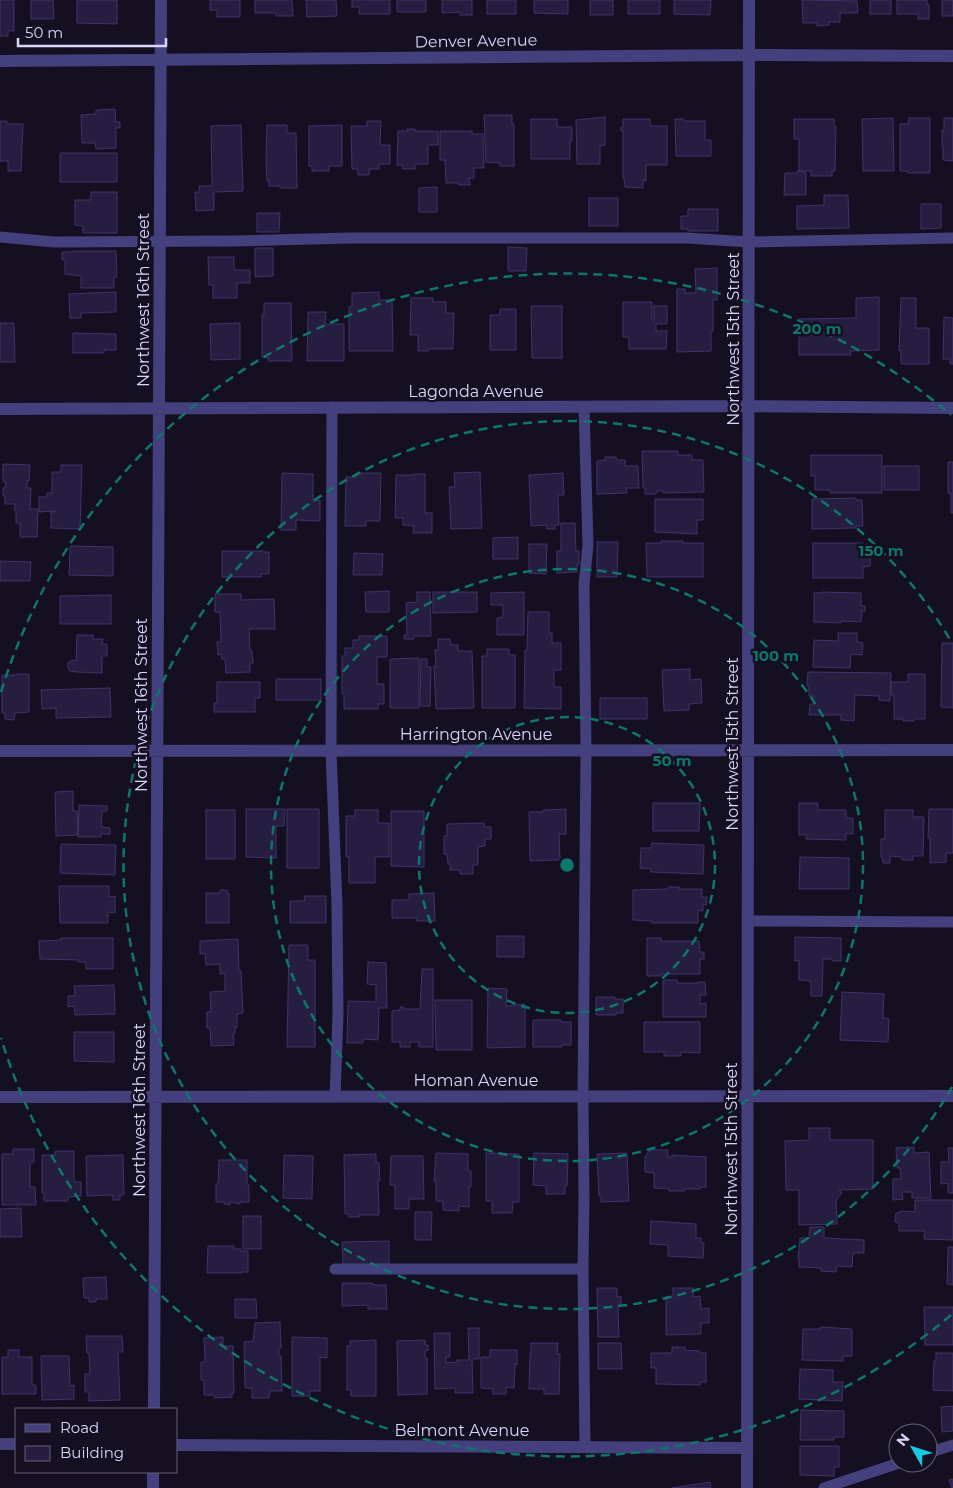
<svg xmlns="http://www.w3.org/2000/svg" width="953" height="1488" viewBox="0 0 953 1488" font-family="Montserrat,sans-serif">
<rect width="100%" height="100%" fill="#141022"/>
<path fill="#261e41" stroke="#40326b" d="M0,0H14V31H8V36H0Z
M31,0H53L54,19H31Z
M77,0H117V24L77,23Z
M210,0H240V17H217V10H210Z
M255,0H292L293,16H276V13H255Z
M306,0H336L337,16L307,17Z
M352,0H390V14H359L360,7H352Z
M397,0H426V12H397Z
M442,0H472V15H460V12L442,13Z
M487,0H516V14H487Z
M534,0H568V14L534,13Z
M590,0H613V15H590Z
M628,0H660V14H628Z
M674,0H711L710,15L674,14Z
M802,0L857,1L858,13H840V22H829V25L817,26V23H803Z
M870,0H891V14H870Z
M897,0H927V5H929V19H918V14H897Z
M942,0H953V16H942Z
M115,109L116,122H120V128H116V148L96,149L95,143H82L81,115L96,114V110Z
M484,115H512V124H514V166H500V163L486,162Z
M605,117V145L600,146V164H577L576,120Z
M893,118L894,171H863L862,119Z
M909,118H930V173H908V171H900V124H908Z
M944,118H953V161L943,160V147H942V130H944Z
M531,119H557V127H572V141H570V159H531Z
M623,119H650V126H667V165H646V181L643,180V188L625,187L624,178H623V131H621V127H623Z
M675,119H684V121H705V140H711V156H676Z
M794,119H834V126H836L835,171H832V176H811V171H799V139H794Z
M0,121H7V124H23L21,171H8V161H0Z
M367,121H381L380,145H390V164H379V169H369V175H358V169H352L351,126H367Z
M241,125L243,191L214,192V210L196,211L195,192H200L199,186H212L211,126Z
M267,125H287V133H296L297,188H280V186H269V181H267L266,160Z
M342,125V166H329V171H312V166H309V126Z
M407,129H415V131H438V145H428V164H415V169H403V165H397L398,131H408Z
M440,131H472V134H483L484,168H474V178H469L470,185H459V183H446L445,160H440Z
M60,153H117V182H60Z
M797,171H803V173H806V195H784L785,173H798Z
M437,187V212H419V188Z
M91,192H117V233H83V226L75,225V200H91Z
M824,195H848L849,228L797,229V206L824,205Z
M589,198H618V226H589Z
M921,204H941V228L921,229Z
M688,209H718V231H688V229H681V216H688Z
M257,213H280L279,232H257Z
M508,247L527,248L526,271H508Z
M255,248H273V276L255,277Z
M73,251H116L117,277H114V288H81V276L65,274V260H62V252H73Z
M208,257H234V270H250V283H237V298H213V285H209Z
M717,268V300H713V331H711V351L677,352V289H685V293H696L695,269Z
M116,292V312L81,313V318H70L69,294Z
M379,292V300H392L393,351H349V307H352V293Z
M879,297V350L850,351L851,355H799V319L856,318V298Z
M411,298H433V302H446V313H454L453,349H428V351H418V335H410Z
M901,298H916V328H929V364H901V350L899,351Z
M623,302H652V320H654V306H667V324H656V331H667L666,349H629V337H623Z
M264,303H291L292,361H268V357H262V315H264Z
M531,306H562V358H532Z
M500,309H516V350H490V315H500Z
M308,312H326L325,324H344V361H307Z
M944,317L953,318V364H950V359H943Z
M0,323H14L15,362H0Z
M240,323V359L211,360L210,324Z
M73,333L116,334V350H104V353H73Z
M642,451H678V455H692V460H703L704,492L663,493V491H657L656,494H645V488H643Z
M811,455H882V493H830V490H815V476H811Z
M605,457H616L617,460H625V466H638L639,488H626L627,493L597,494V461L605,460Z
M948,462H953V513H951V493H948Z
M3,464L30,465L29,481H27V488H31L30,509H38L37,537H20V523H16V510H14L15,504H5V496H3V488H5L6,482H3Z
M61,465H82L80,529L51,528V512H55V511L39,512V497H46L47,493H52V472H61Z
M884,466H919V490H884Z
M480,472L482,528L451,529L449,487H455L454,473Z
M282,473L313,474V501L320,500V521L296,520V530H281Z
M357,473H381L380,521H366V526H345L346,477H357Z
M563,473L564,495H558L559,525H555V529H547V525L531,526L529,475Z
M414,474H425V513H432V533H413L414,526L403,525V518H395L396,475H414Z
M856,498V500H862L863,526H856V528L812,529V499Z
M655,499H703V520H697V534L655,532Z
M561,523H575L576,551H579V564H577V572L557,573V551H561Z
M518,537V559H493V538Z
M661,541H683V543H703V577H647L646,543H661Z
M597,542H618L617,577H597Z
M813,543H863V549H871L870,566L863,567V578H813Z
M529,544H547L546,574L529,573Z
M70,546L113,547V576L69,575Z
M222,551H263L262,552H269V574H261V577H222Z
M354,553L383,554L382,575H353Z
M0,561L31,562L30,581H0Z
M389,591V612H366L365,592Z
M417,592H430L431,636H414V639H404V635H407L406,603L417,602Z
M433,592H477V612L433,613Z
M524,592V635H497V618L503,617V605H491V593Z
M822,592L861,593V606H865V611H862L861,622L841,621V623L814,622V593H822Z
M215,594H241V600L274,599L275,629H249L250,651H252L253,663H250V672L226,673L225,659H222L221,654L218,655L217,642H221L220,612H215Z
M111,595V624H60V596Z
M528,612H549V633H552V643H561V670H554V687H561V709L524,708L525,650H527Z
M838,633H857V642L863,643L862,655L851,654L850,668L813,667L814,640L838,641Z
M77,635H93V639H103L102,644H107V656H102V673L76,672V671L71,672L69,670L67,665L69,662L73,660L76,661Z
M359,636H387V657H377V684H384V704H378V709H344V694H342V656H345V648H353V640H359Z
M438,639H450L451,645H458V651H472L474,708L436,709L434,666H436L435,650H438Z
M942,643H953V708L941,707Z
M487,649H509V655H515V708H482V656H487Z
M419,658V708H390V659Z
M421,659H427V667H431L430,706H420Z
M690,669V680L701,679L702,703L689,704V710L664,711L662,670Z
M808,672L891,673L890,701L879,700V696L855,695L854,721L841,720V715H809L810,704H813L814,696H809V686H807Z
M17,674H29V712L15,713L14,720L5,719V713H2V675H17Z
M908,674H925V719H915L914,721H903V719H894V695H891V682H908Z
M276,679H321V700H276Z
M217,682H260V698H255V712H214V703H217Z
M110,688L111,717L56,718V708L42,709L41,690Z
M600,698H647V719H600Z
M73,791V811H77L78,835L56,836L55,792Z
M653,803H700L699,831H653Z
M799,803H818V810H846V818H853V834L846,833V840L806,839L807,835H799Z
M79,805L107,806V811H102L101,827L110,828V834H101V837H78Z
M246,809H285L284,826H276V858L246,857Z
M287,809H319V868H287Z
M566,809V834H559L560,860L530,861L529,812H543V810Z
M929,809H953V853H946V862L930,863V838H928Z
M206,810H235V859H206Z
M355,810H378V823H389V857H375V883H349V857H346V816H355Z
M885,810H913V817H924L923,856H913V860H902V857L890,856V863H883L882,857H881V839H885Z
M391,811H424V867L391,866Z
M484,823V827H491V839H485V846L478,847V865H473V874H460V870H450V864H448L447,854H444V836H447V824Z
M652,843L704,845L703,874L651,872V869L640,868L641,848H651Z
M61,844L116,845L115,875L60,873Z
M800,857L849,858V889H799Z
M59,886H109V897L115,896V913L108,912V923H60Z
M668,887H679V889H702V897H707L706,905L703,904V911L698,910V923H652V921L633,920V890L668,889Z
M220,890H227V893H229V923H206V893H220Z
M434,893L435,921H417V918H392V900H409V894Z
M304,896H326V923H290V901H305Z
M497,936H524V957H497Z
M795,937L841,938V961H832V959H823L822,996H811V981L799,980V960L795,961Z
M61,938H113V969H86V962H78V960L40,959L39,941L61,940Z
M647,938H661V941H699L700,952H704V959H700V974H661V976H647Z
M238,939L239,971H241L243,1013L237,1014V1028L235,1027V1034H233L234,1045L211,1046L210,1028H207V1012H211L210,992L225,991V973L220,974V964L206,965L205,953L200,954V941Z
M289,945H308V960H315V1047H287Z
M368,962L386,963L387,1008H379L378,1040L363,1039V1043H347L348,1001L376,1002V985L367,984Z
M422,969H433V1047H419V1042H410V1047H400V1042H392V1011L400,1010V1007H404V1009H420Z
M663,980H677V983H698V982H705L706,995H700V1004L706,1003V1017H663Z
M114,985L115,1014L75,1015L74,1006L68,1007V996H75L74,986Z
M488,988L507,989L506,1006L525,1004V1047L487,1048Z
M842,992L884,994L883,1018L889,1019L888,1042L840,1040Z
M596,997H615V999H623V1013H616V1015H596Z
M435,1000H472V1050H436Z
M533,1020H561V1022H571V1045H562V1047H533Z
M644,1022H700V1053L681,1052V1056H664V1052H644Z
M74,1032H114V1062L74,1061Z
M809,1128H830V1140H873V1189L839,1190L842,1193L836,1200L837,1224L799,1225V1190H786L785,1141L809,1140Z
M914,1147V1153L929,1152L931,1198H912V1192H902L903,1199L893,1200V1179H901L900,1168H897L896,1148Z
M948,1148H953V1193H948V1183L941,1184V1162H949Z
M13,1149H34V1162H30V1187H35L36,1205H2V1154H13Z
M650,1150H668V1157H672V1155L706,1157V1187H700V1189H684V1191H669V1189L654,1188V1173L645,1172V1157Z
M55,1151H74V1182H81V1196L68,1197V1201H44V1193H42V1155H55Z
M436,1153L468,1154V1171H471V1187H469V1207L459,1206V1211L443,1210V1201H436V1181H434Z
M486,1153L519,1154V1202H513L512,1213H492V1201H486Z
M534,1153L568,1154L567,1186H565V1194H546V1186L533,1185Z
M627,1153L629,1201L601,1202V1196H599L597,1154Z
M376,1154V1163H379L380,1180H378L379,1215H359V1217H349V1214H345L344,1155Z
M123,1155L124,1195H120V1200H113V1195L87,1196L86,1156Z
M284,1155L313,1156L312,1199L283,1198Z
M391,1156H423L424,1199H409V1209H395V1185H390Z
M219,1160H247V1184L249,1185V1202H240V1204L230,1202V1205L224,1204V1202H216V1184H218Z
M915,1200H953V1240L924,1239L925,1231H899V1223L895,1222L896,1213H900V1211L915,1212Z
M21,1208L22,1237H0V1209Z
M415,1212H432L431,1240H415Z
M243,1216H261V1249H243Z
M651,1221L696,1224V1238H701V1243H704L703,1258L668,1256V1245L650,1244Z
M810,1227H824V1238L864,1240V1253H853L852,1267L837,1266L836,1272L821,1271V1268L799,1267V1259H798L800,1238H809Z
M389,1241V1264L343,1265L342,1242Z
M208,1246H234V1249H241L240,1251H248V1272H241V1273H207Z
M948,1247H953V1285L947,1284Z
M106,1277L107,1299H96V1302H89V1298H84L83,1278Z
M342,1283H373V1285H386L387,1309H368V1305L342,1306Z
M597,1288H617V1297L621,1296V1305H618L619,1337H598Z
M673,1288H693V1297L700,1296L701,1309L709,1308V1323H701V1334L666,1335V1297L673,1296Z
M235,1299H256L257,1318H235Z
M924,1307H953V1345H925Z
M280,1322L281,1348H279V1356H281L282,1391H270L269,1398H252V1388H245L244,1342L253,1341L255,1323Z
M821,1327L852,1329V1356H843V1361L802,1360L803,1329H821Z
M468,1328H479V1359H472L473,1393H455V1388L435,1389L434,1333H450V1357H446V1363L457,1362V1360H469Z
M86,1336H122L123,1352H118L120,1400L89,1401V1392H85V1374H90L89,1353H87Z
M223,1337V1346H233L234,1393H232V1397L215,1398L214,1395H204V1380H201V1362H205L204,1338Z
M292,1337L327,1338V1358L320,1357V1391H310V1396H292Z
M376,1340V1396H351V1390H347V1346H350V1341Z
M425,1340V1345H428V1350L425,1351V1358H427V1394L398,1395L397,1341Z
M531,1343H558L557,1354H560L559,1394H544V1389H529L530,1353H531Z
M598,1343H621L622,1369H598Z
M672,1347H685V1350L700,1351V1353H706V1382H700V1385L656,1384V1368H651V1353H672Z
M8,1350H19V1357H32V1385H36V1394H2V1357H8Z
M490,1350H517V1365L515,1364L514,1388L506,1387V1394H493V1389L481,1388V1357H490Z
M936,1353H953V1391L933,1390L934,1361H936Z
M41,1356H69L70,1386L74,1385V1399L42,1400Z
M800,1369L833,1370V1382H843L842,1401L799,1399Z
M953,1406V1431L942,1432L941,1407Z
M801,1410L844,1411V1437H834V1440H800Z
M800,1446H839V1467H834V1476L800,1475Z
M953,1479V1488H952L949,1480Z
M710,1482L711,1488H672Z"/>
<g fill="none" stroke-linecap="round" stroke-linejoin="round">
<path stroke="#44407d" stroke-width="11" d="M0,237L54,242L235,241L349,238H687L749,242L953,238
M332,407L331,751L337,905L338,1014L335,1097
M748,921L953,922
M335,1269H583L584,1199L583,1096L586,750L584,584L588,545L584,407
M583,1269L585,1447
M928,1453L953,1445
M824,1488L899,1463"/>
<path stroke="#44407d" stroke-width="12" d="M0,61L749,55L953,56
M0,409L749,406L953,408
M0,751L953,750
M0,1097L953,1096
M154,1409L161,0
M0,1444H16
M176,1445L747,1448
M153,1488V1472
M747,1488L749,0"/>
</g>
<g fill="none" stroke="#0f766e" stroke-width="2.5" stroke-dasharray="9 6">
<circle cx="567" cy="865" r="148"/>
<circle cx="567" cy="865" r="296"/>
<path d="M952 1087A444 444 0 1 1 952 643"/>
<path d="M951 1315A592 592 0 0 1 1 1038M1 692A592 592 0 0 1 951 415"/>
</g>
<g text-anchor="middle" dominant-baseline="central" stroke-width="5" stroke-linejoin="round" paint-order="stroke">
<g font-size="16" fill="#dbd5fb" stroke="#141022">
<text transform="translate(476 41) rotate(-1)">Denver Avenue</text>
<text transform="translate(143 300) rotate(-90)">Northwest 16th Street</text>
<text transform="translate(733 339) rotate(-90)">Northwest 15th Street</text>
<text x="476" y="391">Lagonda Avenue</text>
<text transform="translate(141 705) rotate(-90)">Northwest 16th Street</text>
<text x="476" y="734">Harrington Avenue</text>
<text transform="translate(732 744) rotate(-90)">Northwest 15th Street</text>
<text x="476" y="1080">Homan Avenue</text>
<text transform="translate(139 1110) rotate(-90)">Northwest 16th Street</text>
<text transform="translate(731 1149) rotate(-90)">Northwest 15th Street</text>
<text x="462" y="1430">Belmont Avenue</text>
</g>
</g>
<circle cx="567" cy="865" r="8" fill="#0f766e" stroke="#141022" stroke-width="2.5"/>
<g font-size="15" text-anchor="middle" font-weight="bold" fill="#0f766e" stroke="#141022" stroke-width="5" stroke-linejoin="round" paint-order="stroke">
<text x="817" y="334">200 m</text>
<text x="881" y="556">150 m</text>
<text x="776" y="661">100 m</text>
<text x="672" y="766">50 m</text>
</g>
<rect x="15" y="1408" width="162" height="65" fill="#141022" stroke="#645f79"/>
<rect x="25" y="1424" width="25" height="8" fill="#44407d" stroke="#645f79"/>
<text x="60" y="1433" font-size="15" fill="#dbd5fb">Road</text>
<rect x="25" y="1446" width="25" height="15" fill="#261e41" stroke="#645f79"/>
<text x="60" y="1458" font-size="15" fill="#dbd5fb">Building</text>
<g transform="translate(913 1448) rotate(309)"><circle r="24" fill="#141022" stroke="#645f79"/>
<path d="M0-4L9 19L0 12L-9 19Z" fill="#16cae6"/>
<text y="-8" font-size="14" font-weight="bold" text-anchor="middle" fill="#dbd5fb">N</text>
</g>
<path d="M18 38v8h148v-8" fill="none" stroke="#dbd5fb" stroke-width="2.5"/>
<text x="25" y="38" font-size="15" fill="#dbd5fb" stroke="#141022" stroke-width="4" paint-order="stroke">50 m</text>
</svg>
